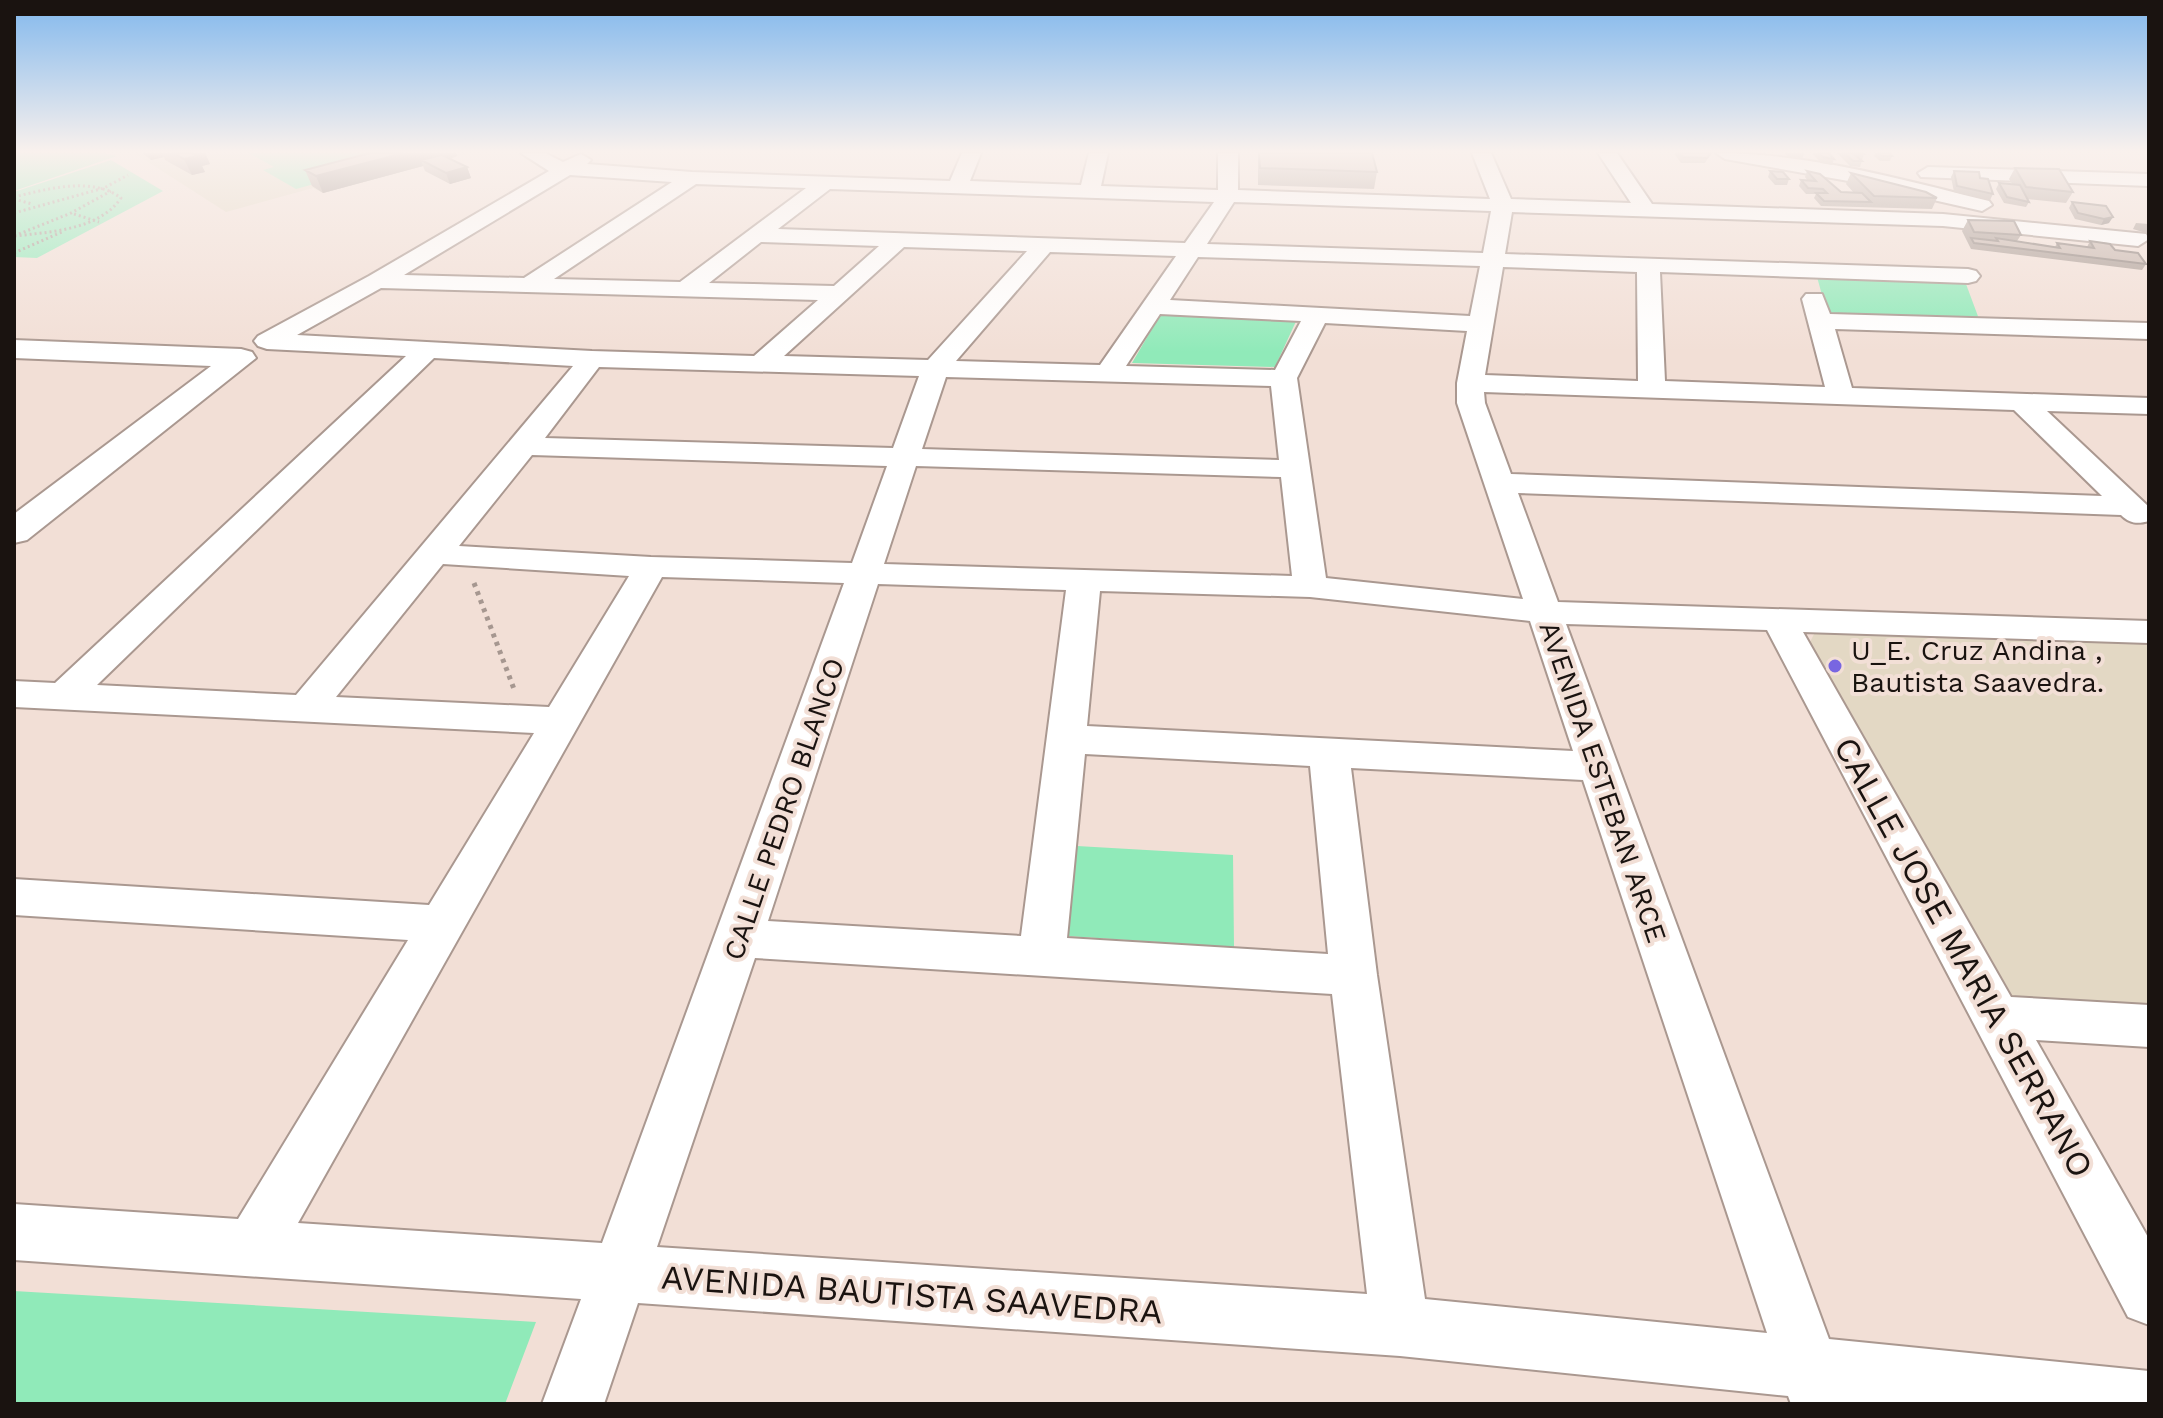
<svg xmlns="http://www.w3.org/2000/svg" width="2163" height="1418" viewBox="0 0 2163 1418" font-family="'Work Sans',sans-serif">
<rect width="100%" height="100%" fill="#f2dfd6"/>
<path fill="#e3d8c4" d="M134,153H469L323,193L313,188L226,212Z
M1816,630L2149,642V1005L2013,997L1810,642Z"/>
<path fill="#90eab9" d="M14,153H103L117,156L14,191Z
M249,153H392L405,159L296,189L263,170L274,167Z
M111,160L163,191L37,258L14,257V192Z
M1817,277L1961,281L1966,284L1979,319L1832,316L1827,313Z
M1163,310L1298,317L1275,367L1132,363Z
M1077,846L1233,855L1234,947L1067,936Z
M14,1291L536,1322L505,1404H14Z"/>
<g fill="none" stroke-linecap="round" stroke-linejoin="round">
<g stroke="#aa9890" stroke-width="4">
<path id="minor" d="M521,153H545L563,162L581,154L591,160L587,164L692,172L950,181L962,153H981L970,181L1081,185L1089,153H1108L1101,186L1218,190V153H1238V190L1490,199L1472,153H1491L1511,199L1631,203L1598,153H1617L1652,204L1943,214L2146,234L2149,239L2138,246L1943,226L1512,212L1505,254L1968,269L1976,271L1980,276L1976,281L1968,283L1660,272L1665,381L1825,387L1802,299L1806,294H1822L1830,314L2149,323V339L1835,329L1852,388L2149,398V414L2047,411L2149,507V521C2138,524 2130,524 2121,515L1518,493L1558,602L2149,621V643L1803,632L2011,997L2149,1005V1047L2036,1040L2149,1239V1325L2128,1317L1767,630L1566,624L1829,1339L2149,1371V1404H1791L1788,1396L1400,1356L638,1303L604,1404H542L581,1299L14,1260V1204L238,1219L408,940L14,915V879L429,905L534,733L14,707V681L55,683L406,356L267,349L258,346L254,341L258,336L369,276L549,171ZM570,175L672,182L524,278L404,275ZM696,184L806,188L680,282L554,279ZM830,189L1214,202L1185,243L778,229ZM1234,202L1491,211L1483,253L1207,244ZM761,242L879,246L834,286L709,283ZM904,247L1027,251L928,360L784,356ZM1050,252L1176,256L1100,365L956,361ZM1198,257L1480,266L1470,316L1170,300ZM1503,267L1637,272L1638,381L1485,375ZM381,288L818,300L754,356L592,351L297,335ZM1160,314L1301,321L1275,370L1126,366ZM1325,323L1467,331L1457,383V403L1523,599L1326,578L1297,378ZM434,358L573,366L296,695L97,685ZM599,367L919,376L893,448L545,438ZM946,377L1271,386L1279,460L922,449ZM1484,392L2014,410L2102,496L1511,474L1485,403ZM532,455L887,466L852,563L651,557L459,546ZM916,466L1281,477L1292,576L884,564ZM443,564L629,576L549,707L336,697ZM662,577L844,583L602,1243L298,1223ZM878,584L1066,590L1021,936L768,921ZM1100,591L1310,597L1530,621L1573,751L1087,726ZM1085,754L1310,766L1328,954L1067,938ZM1351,768L1583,780L1767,1333L1425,1299L1377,975ZM755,958L1332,994L1367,1294L657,1247Z
M1716,153C1807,153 1901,179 1989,201L1992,205L1982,211L1854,182L1725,159Z
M1928,167L2149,174V186L1921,177L1918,173Z"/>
</g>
<g stroke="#aa9890" stroke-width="4">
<path id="tertiary" d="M14,340L241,349L252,352L256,358L27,540L14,543V514L211,366L14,358Z"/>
</g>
<path stroke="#a69790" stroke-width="3" stroke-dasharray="2 3" stroke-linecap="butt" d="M14,197C47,189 92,176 121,198C99,230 50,232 14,236
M14,199L32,204
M14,213L104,188L128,175
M74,214L99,222
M19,234L71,213L111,191
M14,253L64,231"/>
<path stroke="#a69790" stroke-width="5" stroke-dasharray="4 5" stroke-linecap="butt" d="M474,583L514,689"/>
<use href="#minor" fill="#fff" fill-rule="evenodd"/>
<use href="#tertiary" fill="#fff" fill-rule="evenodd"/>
</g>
<path fill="#a99a92" d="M142,153H205L210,164L202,166L205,172L192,175L165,160L164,157L151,160Z
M370,153H456L457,156L450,159L467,167L471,178L450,184L425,171L423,166L323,193L312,186L305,170Z
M1258,153H1372L1377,172L1374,189L1258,185Z
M1674,153H1711L1705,163H1681Z
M1784,153H1803L1804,154L1802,159L1788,157Z
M1812,153H1829L1834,159L1832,165L1821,163Z
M1837,153H1863L1864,154L1860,167L1850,166Z
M1875,153H1889L1892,156L1890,161H1880L1874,156Z
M2015,168L2073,192L2066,203L2027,199L2029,202L2026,207L2004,203L1996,189L1999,183L2013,185L2009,179Z
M1770,171L1789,179L1787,185H1775L1768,177Z
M1807,171L1841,192L1854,193L1846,184L1851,173L1937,198L1932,209L1821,206L1814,198L1816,194H1806L1799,186L1801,180L1808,181L1805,177Z
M1954,171L1980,178L1993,194L1990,200L1954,192L1951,177Z
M2072,202L2106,206L2109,223L2101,225L2075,219L2069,208Z
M1968,220L2021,235L2017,241L2055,247L2057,243L2087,247L2090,241L2146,264L2142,270L1971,249L1962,231Z
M2136,223L2149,224V234L2133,229Z"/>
<path fill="#8a7d77" d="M147,153H162L164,157L151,160Z
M189,153H205L210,164L202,166L205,172L192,175L184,159Z
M404,153H456L457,156L429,164L421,160L423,166L323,193L316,176Z
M467,167L471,178L450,184L446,173Z
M2113,217L2109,223L2101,225L2104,219Z"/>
<path fill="#c5b3aa" stroke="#8a7d77" stroke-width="2" d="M173,153H192L197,156L184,159Z
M370,153H404L316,176L305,170Z
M1259,153H1372L1377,172L1260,168Z
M1680,153H1711L1707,158L1683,157Z
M1819,153H1829L1834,159L1823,157Z
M1845,153H1863L1864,154H1854L1862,161H1853Z
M1880,153H1889L1892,156H1882Z
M442,155L467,167L446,173L421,160Z
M2015,168L2059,169L2073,192L2026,187Z
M1770,171L1783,172L1789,179H1777Z
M1807,171L1820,174L1841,192L1862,193L1871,202L1824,201L1816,193H1827L1823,189L1808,188L1801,180L1816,181Z
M1954,171L1979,172L1980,178L1988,179L1993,194L1957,186Z
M1851,173L1926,192L1937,198L1874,196Z
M1999,183L2020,185L2029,202L2007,197Z
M2072,202L2106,206L2113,217L2104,219L2078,213Z
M1968,220L2014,221L2021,235L1974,232Z
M1971,238L1998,241L1996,238L2060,248L2057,243L2094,248L2090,241L2110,244L2115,250L2138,253L2146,264L1974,243Z"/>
<linearGradient id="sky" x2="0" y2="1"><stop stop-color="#82b8ed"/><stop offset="0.43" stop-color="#f9f1ed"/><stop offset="1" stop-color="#f9f1ed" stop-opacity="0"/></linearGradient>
<rect width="2163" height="352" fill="url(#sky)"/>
<circle fill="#7866e1" stroke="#f2dfd6" stroke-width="3" cx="1835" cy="666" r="8"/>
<g text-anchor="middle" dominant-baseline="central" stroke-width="8" stroke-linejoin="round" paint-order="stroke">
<g font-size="28" fill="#1a1310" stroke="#f2dfd6" text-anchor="start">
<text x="1851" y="650">U_E. Cruz Andina ,<tspan x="1851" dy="32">Bautista Saavedra.</tspan></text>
</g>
<g font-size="28" fill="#1a1310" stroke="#f2dfd6">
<text transform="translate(1603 782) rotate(71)">AVENIDA ESTEBAN ARCE</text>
<text transform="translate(784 809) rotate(-71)">CALLE PEDRO BLANCO</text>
</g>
<g font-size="34" fill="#1a1310" stroke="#f2dfd6">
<text transform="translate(1964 957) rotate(61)">CALLE JOSE MARIA SERRANO</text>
<text transform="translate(912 1294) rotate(4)">AVENIDA BAUTISTA SAAVEDRA</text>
</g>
</g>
<rect width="2163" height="1418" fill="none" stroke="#1a1310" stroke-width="32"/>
</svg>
